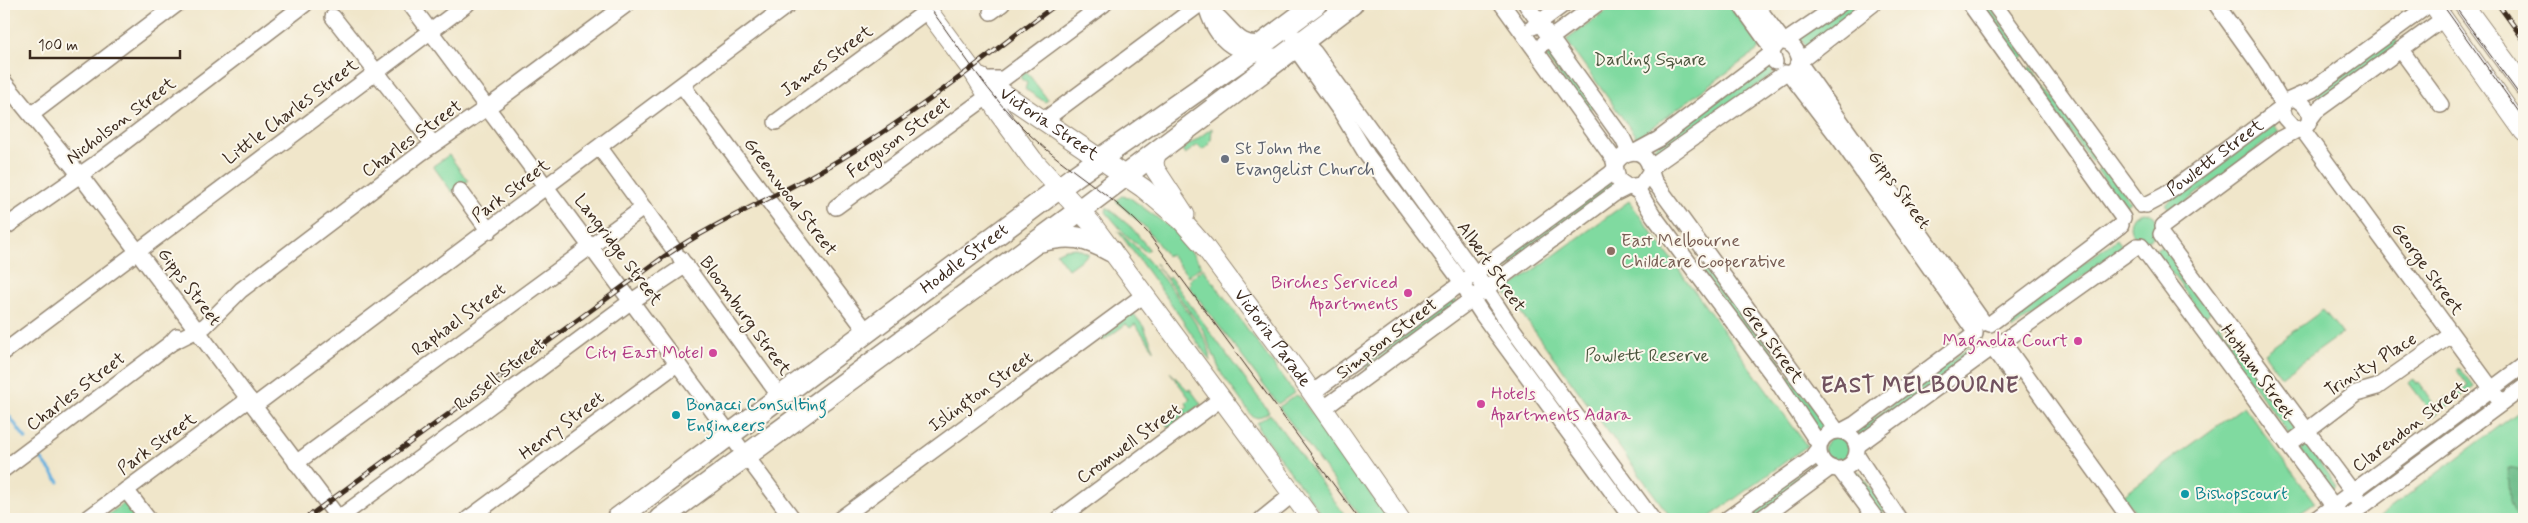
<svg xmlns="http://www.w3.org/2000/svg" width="2528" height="523" viewBox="0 0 2528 523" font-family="Mynerve,sans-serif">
<rect width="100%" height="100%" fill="#fbf7ec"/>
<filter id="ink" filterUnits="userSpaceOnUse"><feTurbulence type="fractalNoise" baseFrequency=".02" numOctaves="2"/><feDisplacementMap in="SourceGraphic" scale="10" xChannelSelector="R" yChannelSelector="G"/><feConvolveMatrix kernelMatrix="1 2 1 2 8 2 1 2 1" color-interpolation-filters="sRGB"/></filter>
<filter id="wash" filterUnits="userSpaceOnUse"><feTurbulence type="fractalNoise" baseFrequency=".0096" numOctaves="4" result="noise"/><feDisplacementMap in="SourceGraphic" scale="20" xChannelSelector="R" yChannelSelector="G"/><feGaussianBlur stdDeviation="1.12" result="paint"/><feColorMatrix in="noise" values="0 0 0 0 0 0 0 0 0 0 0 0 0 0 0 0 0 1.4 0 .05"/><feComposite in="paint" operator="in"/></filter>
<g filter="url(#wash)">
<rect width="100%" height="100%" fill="#f0e6ca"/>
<path fill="#80daa0" stroke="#5e825f" d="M1617,4H1728L1759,45L1758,50L1637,138L1566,40Z
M1848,4H1865L1806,47L1800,38Z
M1984,4H1988L2025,56L2018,61L1980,6Z
M2393,36L2399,45L2323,101L2316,93Z
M1554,51L1594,107L1586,112L1546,57Z
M1767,64L1774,73L1656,158L1650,150Z
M2032,66L2097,156L2091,161L2026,71Z
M1026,71L1048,100L1045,102L1025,89L1027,83L1020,78Z
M2273,123L2279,132L2172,212L2165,204Z
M1212,128L1211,140L1209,142L1210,144L1202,150L1198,145L1185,154L1182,150Z
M449,155L468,181L452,192L433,166Z
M2103,165L2130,202L2124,207L2097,170Z
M1611,179L1617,187L1495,277L1488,269Z
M1121,196L1129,197L1175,231L1202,266L1188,276L1170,254L1167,256L1147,229L1116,201Z
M1629,201L1807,446L1707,519H1672L1505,291Z
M1107,207L1132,228L1149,249L1146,252L1124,233L1106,212Z
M2130 226a14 14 0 1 1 28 0a14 14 0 1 1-28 0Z
M1118,231C1136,241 1218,341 1210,361L1172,305Z
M2117,239L2123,247L2013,329L2006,320Z
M2162,246L2211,312L2204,317L2155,251Z
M1077,248L1089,254L1068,269L1056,253L1065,249Z
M1155,263L1167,279L1170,277L1269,412L1258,418L1252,416L1221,373L1203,330Z
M1710,265L1783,365L1775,371L1702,271Z
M1203,268L1294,393L1278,404L1188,285L1191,283L1189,280Z
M1452,295L1458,304L1368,371L1362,361Z
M2323,310L2342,333L2281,377L2264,353Z
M1133,313L1144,327L1155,351L1135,324L1130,328L1126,324L1103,341L1100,337Z
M2219,323L2298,432L2291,437L2212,328Z
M1968,348L1974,356L1862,439L1856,431Z
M2459,367L2474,387L2434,416L2409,383L2413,379L2417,384L2419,383L2435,406L2447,397L2449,400L2468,386L2456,369Z
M1170,372L1188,390L1190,389L1201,404L1169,428L1166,424L1188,407L1186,403L1190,399Z
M1790,375L1826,425L1818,431L1781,381Z
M1296,395L1300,397L1389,519H1362L1279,407Z
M2485,403L2488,408L2368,497L2364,492Z
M2244,406L2315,503L2292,519H2140L2123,495Z
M2524,408V519H2376L2509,419Z
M1270,414L1348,519H1325L1258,428L1259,427L1257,423Z
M1824 450a14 14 0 1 1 28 0a14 14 0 1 1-28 0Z
M2306,443L2336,486L2329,491L2299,448Z
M1813,463L1819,471L1753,519H1736Z
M1858,471L1886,510L1880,514L1852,475Z
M124,503L137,519H102Z"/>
<path fill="#68ba86" stroke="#527252" d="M2508,468L2524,471V519H2517L2510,501Z"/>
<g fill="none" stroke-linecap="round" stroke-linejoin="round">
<path stroke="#67b1df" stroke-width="3" d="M4,409L26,439
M39,456L59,482"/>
</g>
</g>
<g filter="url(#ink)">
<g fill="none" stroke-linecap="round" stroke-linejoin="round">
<g stroke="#968874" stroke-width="18">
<g id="minor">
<path d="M410,4L793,519"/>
<path d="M1502,4L1613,158L1615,165"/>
<path d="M1526,4L1623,139L1629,152"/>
<path d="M1740,4L1768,43L1775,62"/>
<path d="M1755,4L1783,41"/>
<path d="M1970,4L2123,218"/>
<path d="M1994,4L2141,205"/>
<path d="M2216,4L2261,67L2283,105"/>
<path d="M1206,8C1229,19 1235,51 1265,42"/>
<path d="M1207,9C1220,53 1247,54 1286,57"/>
<path d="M991,12L1002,4"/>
<path d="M333,17L433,144"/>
<path d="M1533,27L1564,4"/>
<path d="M1294,38L1304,42L1314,52L1486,289L1509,324L1652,519"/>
<path d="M1298,38L1301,56L1341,112L1367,155L1456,274L1482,314L1632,519"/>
<path d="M1786,41L1840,4"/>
<path d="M1544,43L1597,4"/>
<path d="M2401,50L2441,105"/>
<path d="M1771,52L1779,42C1791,40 1798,50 1800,61L1795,70"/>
<path d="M1800,61L1873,4"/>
<path d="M1800,64L1984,323"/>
<path d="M1789,73L1841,141L1975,332"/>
<path d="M990,79H1003L1104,4"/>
<path d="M4,82L80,175L339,519"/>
<path d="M684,84L687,92L867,332"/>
<path d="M2294,98C2304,103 2313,113 2308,124L2302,129L2294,128L2285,118L2282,108L2287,101L2312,90L2430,4"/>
<path d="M32,114L177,4"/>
<path d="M2310,119L2316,111L2443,19"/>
<path d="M1043,121L1200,4"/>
<path d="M776,122L924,13"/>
<path d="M2302,129L2502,403"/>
<path d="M600,148L675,251"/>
<path d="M1635,152L1659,139L1771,54"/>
<path d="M1650,168L1785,73"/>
<path d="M1650,172L1641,185L1628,187L1618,180L1615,165C1621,152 1640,146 1648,162C1651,168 1651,174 1654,181L1837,431"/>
<path d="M1631,187L1639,192L1653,215L1775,378L1819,444"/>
<path d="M460,191L489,231"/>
<path id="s1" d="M2146,205L2165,195L2282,108"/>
<path d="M836,207L984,99"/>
<path d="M2163,226L2280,139L2297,130"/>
<path d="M4,228L97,163L305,4"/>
<path d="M2161,234L2363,506"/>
<path d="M2141,246L2343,519"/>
<path d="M680,258L781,398"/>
<path d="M1990,324L2121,225"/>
<path d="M2004,341L2137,246"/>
<path d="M171,343L205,326L241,290L421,153L498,100L627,4"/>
<path d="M2004,344L2130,519"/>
<path d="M4,352L467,4"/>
<path d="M1997,354L2012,374"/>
<path d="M1312,393L1610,174L1615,169"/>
<path d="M254,406L789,4"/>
<path d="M1323,409L1614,194L1628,187"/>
<circle cx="1838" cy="450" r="19"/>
<path d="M1842,431L1855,424L1975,334"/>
<path d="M2288,445L2356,393L2377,387L2451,335"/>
<path d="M1857,446L1986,352"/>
<path d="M1857,456L1899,519"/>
<path d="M296,463L643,208"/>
<path d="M4,469L171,343L177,336"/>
<path d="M1840,470L1876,519"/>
<path d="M126,490L148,519"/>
<path d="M339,518L626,305L686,265"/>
<path d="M87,519L249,399"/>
<path d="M468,519L678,363"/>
<path d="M840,519L1144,295"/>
<path d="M1059,519L1222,398"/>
<path d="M1262,519L1293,494"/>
<path d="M1727,519L1810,460L1818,449"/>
<path d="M1761,519L1830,468"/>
<path d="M2316,519L2524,365"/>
<path d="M2345,519L2524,387"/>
</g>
</g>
<g stroke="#968874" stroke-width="21">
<g id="major">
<path d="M923,4L974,73L1000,115L1033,160L1091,223L1311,519"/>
<path d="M2433,4L2524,132"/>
<path d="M2463,4L2524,87"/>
<path id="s2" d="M981,78L1143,188L1182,221L1204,246L1299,374L1400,519"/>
<path d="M1157,151L1154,162L1155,169L1185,215"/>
</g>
</g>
<g stroke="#968874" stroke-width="24">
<g id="highway">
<path d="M1041,241C1071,233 1085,237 1111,251"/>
<path id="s3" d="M617,519L1074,177L1238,62L1316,4"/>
<path d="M660,519L1068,219L1352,4"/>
</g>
</g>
<use href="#minor" stroke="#fff" stroke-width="15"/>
<use href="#major" stroke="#fff" stroke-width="19"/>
<use href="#highway" stroke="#fff" stroke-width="21"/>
<path stroke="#3b2a1e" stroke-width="1" d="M927,4C960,48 989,97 1030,135C1067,170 1112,194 1147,232L1359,519
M2442,4L2524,119
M2453,4L2524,101"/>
<g stroke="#3b2a1e" stroke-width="5">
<path id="rail" d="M2498,4L2524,40
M305,519L665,256C721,218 784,194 841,159C917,113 986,56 1057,4"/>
</g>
<use href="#rail" stroke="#fbf7ec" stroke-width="3" stroke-dasharray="9" stroke-linecap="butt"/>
</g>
</g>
<circle fill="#6b7280" stroke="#fbf7ec" stroke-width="2" cx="1225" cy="159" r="5"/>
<circle fill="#8d6e63" stroke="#fbf7ec" stroke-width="2" cx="1611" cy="251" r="5"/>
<g fill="#d1479c" stroke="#fbf7ec" stroke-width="2">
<circle cx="1408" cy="293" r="5"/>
<circle cx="2078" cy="341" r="5"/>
<circle cx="713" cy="353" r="5"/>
<circle cx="1481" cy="404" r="5"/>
</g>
<g fill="#0f9aa8" stroke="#fbf7ec" stroke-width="2">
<circle cx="676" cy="415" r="5"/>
<circle cx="2185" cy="494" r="5"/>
</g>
<g text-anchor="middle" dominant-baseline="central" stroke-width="4" stroke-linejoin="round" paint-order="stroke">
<g font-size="18" fill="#4c563e" stroke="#fbf7ec">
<text x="1650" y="60">Darling Square</text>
<text x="1647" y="356">Powlett Reserve</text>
</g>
<g font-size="18" fill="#3b2a1e" stroke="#fbf7ec">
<text transform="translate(827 61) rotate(-36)">James Street</text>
<text transform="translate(291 112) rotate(-37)">Little Charles Street</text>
<text transform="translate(121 121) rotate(-37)">Nicholson Street</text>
<text stroke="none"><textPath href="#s2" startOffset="82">Victoria Street</textPath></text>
<text transform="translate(899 138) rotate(-36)">Ferguson Street</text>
<text transform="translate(412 139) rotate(-36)">Charles Street</text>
<text stroke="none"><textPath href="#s1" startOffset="84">Powlett Street</textPath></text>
<text transform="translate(1899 190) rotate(54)">Gipps Street</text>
<text transform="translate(511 191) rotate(-37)">Park Street</text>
<text transform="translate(790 197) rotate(53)">Greenwood Street</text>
<text transform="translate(618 250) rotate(53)">Langridge Street</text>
<text stroke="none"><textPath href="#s3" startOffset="434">Hoddle Street</textPath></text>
<text transform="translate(1491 267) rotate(55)">Albert Street</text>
<text transform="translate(2427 269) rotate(54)">George Street</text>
<text transform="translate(189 287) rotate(53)">Gipps Street</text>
<text transform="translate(745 316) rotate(54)">Bloomburg Street</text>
<text transform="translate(459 320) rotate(-36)">Raphael Street</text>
<text stroke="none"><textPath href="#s2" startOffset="395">Victoria Parade</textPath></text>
<text transform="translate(1387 339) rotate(-37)">Simpson Street</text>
<text transform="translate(1772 344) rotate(54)">Grey Street</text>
<text transform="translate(2371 365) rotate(-32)">Trinity Place</text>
<text transform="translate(2257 372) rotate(54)">Hotham Street</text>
<text transform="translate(500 375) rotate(-37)">Russell Street</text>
<text transform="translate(76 392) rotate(-37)">Charles Street</text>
<text transform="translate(981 392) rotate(-36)">Islington Street</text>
<text transform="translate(562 426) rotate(-37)">Henry Street</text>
<text transform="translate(2410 427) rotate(-37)">Clarendon Street</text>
<text transform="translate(157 444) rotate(-36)">Park Street</text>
<text transform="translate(1129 444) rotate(-36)">Cromwell Street</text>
</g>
<g font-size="18" fill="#5b616d" stroke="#fbf7ec" text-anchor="start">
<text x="1235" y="149">St John the<tspan x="1235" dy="21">Evangelist Church</tspan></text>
</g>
<g font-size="18" fill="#785e54" stroke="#fbf7ec" text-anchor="start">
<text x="1621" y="241">East Melbourne<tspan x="1621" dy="21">Childcare Cooperative</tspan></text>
</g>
<g font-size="18" fill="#b23c85" stroke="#fbf7ec" text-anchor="end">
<text x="1398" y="283">Birches Serviced<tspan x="1398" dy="21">Apartments</tspan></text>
<text x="2068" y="341">Magnolia Court</text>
<text x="703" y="353">City East Motel</text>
<text x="1491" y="394" text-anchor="start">Hotels<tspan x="1491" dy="21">Apartments Adara</tspan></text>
</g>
<g font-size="18" fill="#0d838f" stroke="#fbf7ec" text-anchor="start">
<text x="686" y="405">Bonacci Consulting<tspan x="686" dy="21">Engineers</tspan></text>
<text x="2195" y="494">Bishopscourt</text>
</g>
<g font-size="22" font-weight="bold" letter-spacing="1" fill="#71525f" stroke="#fbf7ec">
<text x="1920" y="386">EAST MELBOURNE</text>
</g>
</g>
<rect width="2528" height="523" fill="none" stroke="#fbf7ec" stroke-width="20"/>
<path d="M30 50v8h150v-8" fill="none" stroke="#3b2a1e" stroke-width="2.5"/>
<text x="38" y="50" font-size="15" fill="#3b2a1e" stroke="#fbf7ec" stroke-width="4" paint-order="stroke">100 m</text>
</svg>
